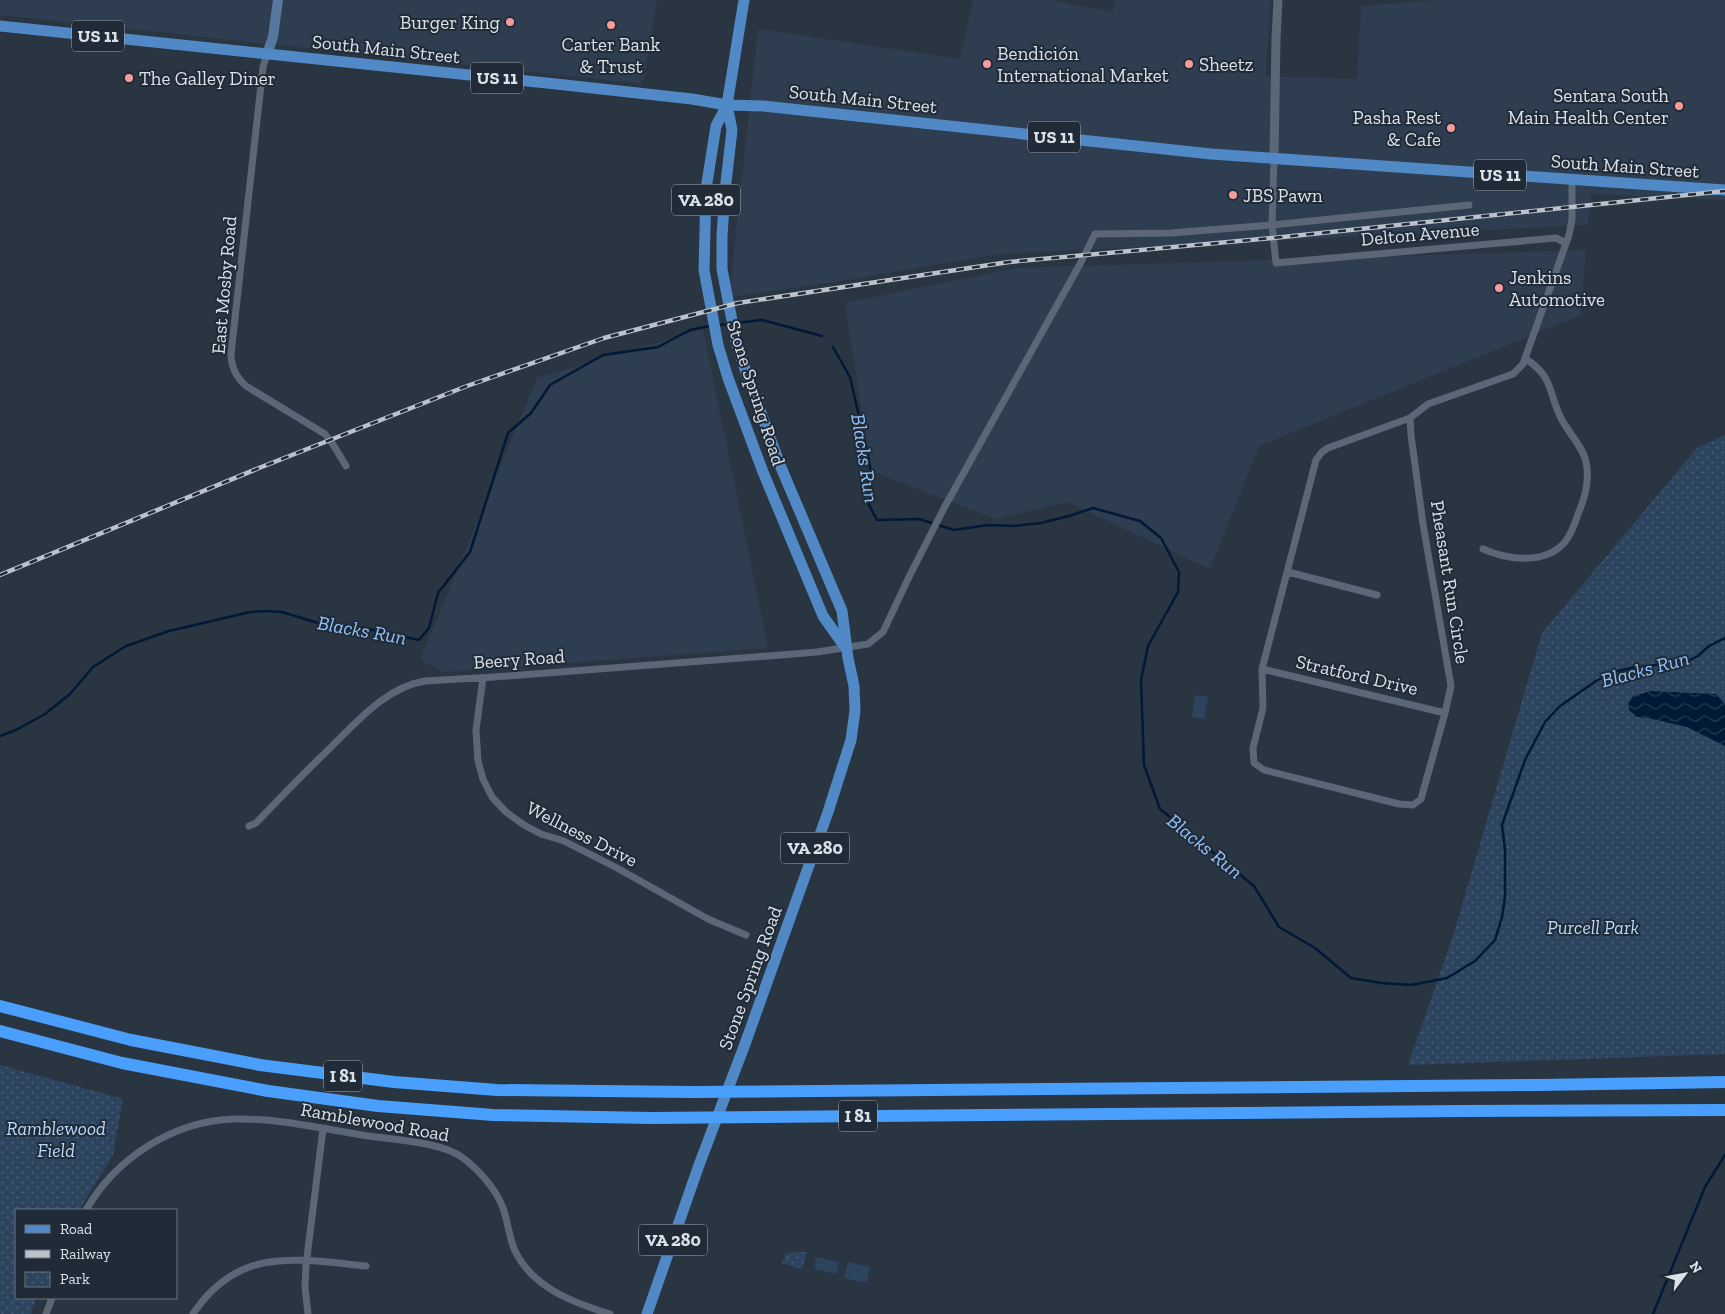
<svg xmlns="http://www.w3.org/2000/svg" width="1725" height="1314" viewBox="0 0 1725 1314" font-family="'Zilla Slab',serif">
<defs>
<pattern id="park-dots" width="8" height="8" patternUnits="userSpaceOnUse" patternTransform="scale(1.25)"><rect width="8" height="8" fill="#2d445e"/><path d="M2 2h.1M6 6h.1" fill="none" stroke="#4b5f75" stroke-width="1.8" stroke-linecap="round"/></pattern>
<pattern id="water-waves" width="16" height="10" patternUnits="userSpaceOnUse" patternTransform="scale(1.25)"><rect width="16" height="10" fill="#001936"/><path d="M0 5q4-4 8 0t8 0" fill="none" stroke="#253a53"/></pattern>
</defs>
<rect width="100%" height="100%" fill="#2a3542"/>
<path fill="#2e3e50" d="M0,0H657L643,84L0,15Z
M973,0H1050L1113,12L1115,0H1270L1266,76L1357,79L1361,6L1438,0H1725V200L1591,194L1588,225L1000,254L842,281L729,297L758,29L960,59Z
M1586,250L1581,315L1259,446L1210,569L1067,502L996,519L871,471L845,303L1017,268Z
M703,329L768,648L444,672L420,660L537,378Z"/>
<path fill="#2d445e" d="M1195,695L1208,697L1204,719L1192,717Z
M816,1257L839,1262L837,1274L814,1269Z
M848,1262L870,1267L867,1283L844,1278Z"/>
<path fill="url(#park-dots)" d="M1725,435V1054L1408,1065L1453,936L1542,633L1697,448Z
M0,1065L123,1099L113,1155L79,1210H16V1298H36L31,1314H0Z
M807,1252L802,1269L782,1263L786,1253Z"/>
<path fill="url(#water-waves)" d="M1650,691L1716,694L1725,704V746L1687,727L1648,718L1637,717L1629,710L1628,704L1633,696Z"/>
<g fill="none" stroke-linecap="round" stroke-linejoin="round">
<path stroke="#001936" stroke-width="2.5" d="M736,323L762,320L822,336
M718,325L730,324
M833,347L850,377L868,455L871,472L869,505L877,520L919,519L954,530L988,525L1013,526L1041,523L1069,516L1093,508L1140,521L1161,538L1179,572L1178,592L1148,646L1141,680L1144,765L1160,809L1254,886L1279,927L1315,948L1351,978L1381,983L1411,985L1447,978L1475,961L1495,940L1502,917L1505,897V850L1502,825L1525,760L1545,722L1560,706L1596,681L1614,672L1631,668L1688,661L1698,656L1709,646L1725,638
M0,736L16,730L45,714L70,694L93,667L126,646L169,631L250,612L267,611L282,612L331,627L355,626L419,640L429,628L438,593L470,552L508,433L531,413L550,385L603,355L658,347L690,330L710,326
M1653,1314L1705,1187L1725,1155"/>
<path stroke="#5b6776" stroke-width="7" d="M267,54L263,67L231,354C231,367 236,377 246,386L325,434L334,446L346,466
M1274,158L1272,225L1276,263L1556,238L1566,243
M1410,418L1411,435L1423,524L1451,686L1445,713L1421,799L1413,805L1399,804L1264,770L1254,763L1253,748L1263,708L1262,669L1316,460L1322,452L1328,448Z
M1410,418L1428,404L1513,374L1523,364L1569,235L1572,219V180
M1483,549C1508,560 1545,565 1565,542C1571,534 1575,524 1578,514C1585,498 1590,480 1586,462C1583,446 1567,432 1560,416C1548,390 1553,377 1526,359
M1288,572L1377,595
M1262,669L1445,713
M483,678L476,730L478,761L483,779L492,797L506,812L524,825L541,834L564,841L617,868L708,919L746,935
M249,826L256,823C279,799 302,775 326,752C354,725 385,687 425,681L494,677L781,655L817,652L868,644L883,632L909,577L943,510L1080,264L1095,234L1171,233L1272,225L1469,205
M86,1210C116,1158 173,1121 234,1119C279,1118 324,1129 368,1136C395,1140 442,1142 463,1158C479,1170 496,1189 503,1208C508,1222 509,1237 515,1251C533,1288 574,1303 610,1314
M46,1314L52,1298
M193,1314C238,1246 296,1259 366,1266
M308,1314L305,1287L306,1265L323,1129"/>
<path stroke="#5b6776" stroke-width="9" d="M1274,158L1276,39L1278,0"/>
<path stroke="#56789e" stroke-width="10" d="M267,54L273,37L278,0"/>
<path stroke="#5089c6" stroke-width="11" d="M744,0L727,105L716,126L706,189L704,270L718,345L728,378L763,472L823,616L845,647
M0,26L556,84L692,99L727,105L763,106L1211,154L1725,190
M647,1314L699,1165L745,1044L828,812L851,740L855,711L854,686L848,658L842,611L780,465L746,372L736,341L727,295L722,269V236L725,191L732,130L727,105"/>
<path stroke="#499ffb" stroke-width="12" d="M0,1006L131,1040L260,1065L394,1082L497,1090L692,1092L1539,1085L1725,1082
M0,1031L122,1063L268,1091L378,1106L493,1115L651,1118L1461,1111L1725,1110"/>
<g stroke="#bac2cb" stroke-width="4.5">
<path id="rail" d="M0,575L259,468L467,386L604,338L738,303L1009,262L1273,238L1725,191"/>
</g>
<use href="#rail" stroke="#202b37" stroke-width="2.5" stroke-dasharray="8" stroke-linecap="butt"/>
</g>
<g fill="#f59b9a" stroke="#202b37" stroke-width="2">
<circle cx="510" cy="22" r="5"/>
<circle cx="611" cy="25" r="5"/>
<circle cx="987" cy="64" r="5"/>
<circle cx="1189" cy="64" r="5"/>
<circle cx="129" cy="78" r="5"/>
<circle cx="1679" cy="106" r="5"/>
<circle cx="1451" cy="128" r="5"/>
<circle cx="1233" cy="195" r="5"/>
<circle cx="1499" cy="288" r="5"/>
</g>
<g text-anchor="middle" dominant-baseline="central" stroke-width="4" stroke-linejoin="round" paint-order="stroke">
<g fill="#202b37" stroke="#a2aab4" stroke-width="1">
<rect x="72" y="20.5" width="52" height="31" rx="4"/>
<rect x="471" y="62.5" width="52" height="31" rx="4"/>
<rect x="1028" y="121.5" width="52" height="31" rx="4"/>
<rect x="1474" y="159.5" width="52" height="31" rx="4"/>
<rect x="672" y="184.5" width="68" height="31" rx="4"/>
<rect x="781" y="832.5" width="68" height="31" rx="4"/>
<rect x="324" y="1060.5" width="38" height="31" rx="4"/>
<rect x="839" y="1100.5" width="38" height="31" rx="4"/>
<rect x="639" y="1224.5" width="68" height="31" rx="4"/>
</g>
<g font-size="18" font-weight="bold" fill="#d9e1e9">
<text x="98" y="36">US 11</text>
<text x="497" y="78">US 11</text>
<text x="1054" y="137">US 11</text>
<text x="1500" y="175">US 11</text>
<text x="706" y="200">VA 280</text>
<text x="815" y="848">VA 280</text>
<text x="343" y="1076">I 81</text>
<text x="858" y="1116">I 81</text>
<text x="673" y="1240">VA 280</text>
</g>
<g font-size="19" fill="#d9e1e9" stroke="#202b37" text-anchor="start">
<text x="500" y="22" text-anchor="end">Burger King</text>
<text x="611" y="44" text-anchor="middle">Carter Bank<tspan x="611" dy="22">&amp; Trust</tspan></text>
<text x="997" y="53">Bendición<tspan x="997" dy="22">International Market</tspan></text>
<text x="1199" y="64">Sheetz</text>
<text x="139" y="78">The Galley Diner</text>
<text x="1669" y="95" text-anchor="end">Sentara South<tspan x="1669" dy="22">Main Health Center</tspan></text>
<text x="1441" y="117" text-anchor="end">Pasha Rest<tspan x="1441" dy="22">&amp; Cafe</tspan></text>
<text x="1243" y="195">JBS Pawn</text>
<text x="1509" y="277">Jenkins<tspan x="1509" dy="22">Automotive</tspan></text>
</g>
<g font-size="19" fill="#d9e1e9" stroke="#202b37">
<text transform="translate(386 49) rotate(6)">South Main Street</text>
<text transform="translate(863 99) rotate(6)">South Main Street</text>
<text transform="translate(1625 166) rotate(4)">South Main Street</text>
<text transform="translate(1420 234) rotate(-5)">Delton Avenue</text>
<text transform="translate(224 285) rotate(-85)">East Mosby Road</text>
<text transform="translate(756 393) rotate(72)">Stone Spring Road</text>
<text transform="translate(1450 582) rotate(81)">Pheasant Run Circle</text>
<text transform="translate(519 659) rotate(-4)">Beery Road</text>
<text transform="translate(1357 675) rotate(13)">Stratford Drive</text>
<text transform="translate(582 834) rotate(27)">Wellness Drive</text>
<text transform="translate(750 978) rotate(-70)">Stone Spring Road</text>
<text transform="translate(375 1122) rotate(10)">Ramblewood Road</text>
</g>
<g font-size="19" font-style="italic" fill="#bbd9fb" stroke="#202b37">
<text x="1593" y="927">Purcell Park</text>
<text x="56" y="1128">Ramblewood<tspan x="56" dy="22">Field</tspan></text>
</g>
<g font-size="20" font-style="italic" fill="#91c3fb" stroke="#202b37">
<text transform="translate(865 458) rotate(81)">Blacks Run</text>
<text transform="translate(362 630) rotate(10)">Blacks Run</text>
<text transform="translate(1645 669) rotate(-15)">Blacks Run</text>
<text transform="translate(1205 846) rotate(39)">Blacks Run</text>
</g>
</g>
<rect x="15" y="1209" width="162" height="90" fill="#202b37" stroke="#6a747e"/>
<rect x="25" y="1225" width="25" height="8" fill="#5089c6" stroke="#6a747e"/>
<text x="60" y="1234" font-size="15" fill="#d9e1e9">Road</text>
<rect x="25" y="1250" width="25" height="8" fill="#bac2cb" stroke="#6a747e"/>
<text x="60" y="1259" font-size="15" fill="#d9e1e9">Railway</text>
<rect x="25" y="1272" width="25" height="15" fill="url(#park-dots)" stroke="#6a747e"/>
<text x="60" y="1284" font-size="15" fill="#d9e1e9">Park</text>
<g transform="translate(1685 1274) rotate(58)" stroke="#202b37" stroke-width="4" paint-order="stroke">
<path d="M0-4L9 19L0 12L-9 19Z" fill="#d9e1e9"/>
<text y="-8" font-size="14" font-weight="bold" text-anchor="middle" fill="#d9e1e9">N</text>
</g>
</svg>
